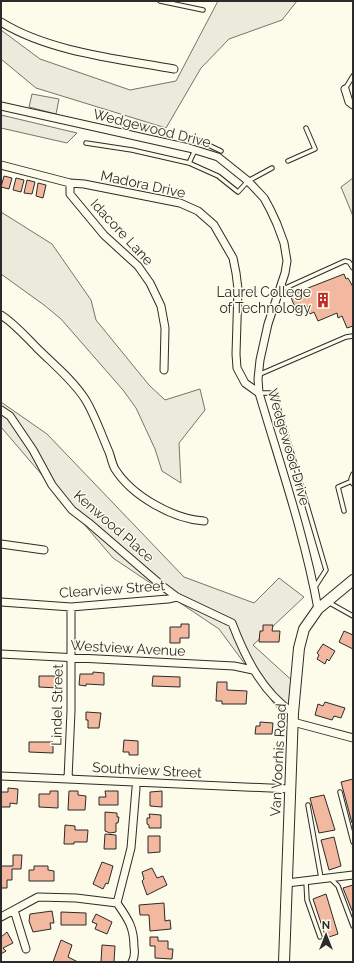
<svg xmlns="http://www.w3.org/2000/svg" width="354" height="963" viewBox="0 0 354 963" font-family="Raleway,sans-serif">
<rect width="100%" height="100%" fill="#fdfbea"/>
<path fill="#ecebdb" stroke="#74746e" d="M218,1H297L282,20L229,39L201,68L166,128L36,88L1,59V30L40,59L130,90L176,81Z
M32,94L59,99L56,114L29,107Z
M1,115L77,133L67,143L1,128Z
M353,178V216L341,187Z
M1,212L52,244L91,300L96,320L149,385L165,400L200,389L205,410L179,443L181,483L162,471L155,449L136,408L123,390L61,319L44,305L1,274Z
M1,402L47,434L184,577L254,603L279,578L304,597L253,645L297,685L284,717L219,629L113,558L1,427Z"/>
<path fill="#f2b8a0" stroke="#2b2b2b" d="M4,176L12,178L9,189L1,187Z
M16,178L24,180L21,192L13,190Z
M27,180L35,182L32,194L24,193Z
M38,183L46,185L43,198L36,196Z
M344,274L346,279L348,278L353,287V326L347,328L342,316L338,318L337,313L318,321L314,312L310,314L307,306L296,310L290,295Z
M181,624H189V638H180V643H170V627H181Z
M263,625H273L272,631H280L279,642H259L260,631H263Z
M344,631L353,635V649L339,642Z
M323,644L335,651L329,661L327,659L325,664L317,659L319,655L317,653Z
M93,672L104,673V685L86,684V686L79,685L80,674H93Z
M39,676H58V688L39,687Z
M153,676L180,677V687L152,686Z
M217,682H227V690L247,691L246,704H222V701H216Z
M325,702L345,708L341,718L334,716L332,720L315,715L318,704L323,706Z
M86,712L101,713L99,728H88V720H86Z
M260,722L273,723L272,734H255L256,726H260Z
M124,740L138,741V755H129V752H123Z
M29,742H53V753L29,752Z
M353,779V823H352L341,782Z
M8,788L18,789L17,804L10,803V807H1V792H8Z
M50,791H58V808L39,807V794H50Z
M69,791H78V795L86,796L85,810H68Z
M105,791H118V805H99V797H106Z
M162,791V807L150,806V792Z
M324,795L335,830L319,833L310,798Z
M105,812L117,813V817H119L118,823H116V832L110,833L105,831Z
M149,814L161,815V828H149V825L147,824V818H150Z
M65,825L75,826V830H88L87,842H74V844H64Z
M105,834L116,835V849H104Z
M148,836H160V852L148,853Z
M334,837L341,866L329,870L321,840Z
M13,855H22L21,869H12V880H7V888H1V866H13Z
M102,862L113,866L108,884L106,883L103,889L93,884Z
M34,866H48V870L54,871V881H29V870H34Z
M152,868L157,878L163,876L167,885L147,895L142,881L144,879L142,872Z
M353,885V913L343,888Z
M326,894L338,934L326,938L313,899Z
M164,903L165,921L170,920L171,929L150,931L149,915H140L139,905Z
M52,911L54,923H50L51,929L33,932L29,921L30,914Z
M61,912L86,913V925H61Z
M96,914L112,922L107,934L95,929L97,924L92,922Z
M7,932L13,943L3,948L6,951L1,954V937Z
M150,937H158V941H168V949H173L172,959L155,958V946H150Z
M61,940L72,945L68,957L78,962H53Z
M102,945L115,946L114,962H101Z"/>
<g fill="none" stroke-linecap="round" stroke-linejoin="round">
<g stroke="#2b2b2b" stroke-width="5.5">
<path id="lane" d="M160,1L203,10
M345,89L353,76
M200,141L221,151
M86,143L132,150L189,163L218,176L238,192L248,181L272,168
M288,161L315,149L306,128
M189,163L195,150
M281,290L345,261L349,262L353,268
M258,375L346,337L353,336
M259,393H274L326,570L315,587
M353,474L351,479L353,484
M344,511L338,487L352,481
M328,602L353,616
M340,792L353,842
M308,805L321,878
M330,878L338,886L353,926
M306,881L307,900L320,937"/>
</g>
<g stroke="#2b2b2b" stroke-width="9">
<path id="street" d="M1,22C49,52 119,59 174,69
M345,89L349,102L353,105
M1,106L189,148L218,157L248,181L264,198L270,209L277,224L284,243L287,261L285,273L268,324L260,360L258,379L259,393C280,464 305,536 318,609
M1,165L70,183L84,184L180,203L198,211L214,225L233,258L236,273L238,289L236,354L237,368L245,383L259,393
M70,183V194L104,235L138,266L150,283L161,306L165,328L164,370
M1,315C15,324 25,336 37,348C53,364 72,379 85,399C94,413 102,436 109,452C111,457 112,464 115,469C132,496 173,519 204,521
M1,410L10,416L33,450L52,485L72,510L89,523L161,585L177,597L232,623C245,657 262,692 293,713
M1,544L44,550
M1,602L71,607L168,599L177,597
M1,654L234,666L253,670
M293,722L353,738
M1,776L291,789
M68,779L71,711V607
M287,883L353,875
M117,903L131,848L136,788
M14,910L26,949
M1,917L38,897L76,898L117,903C128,919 134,927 134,947C135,953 135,957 132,962"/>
</g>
<g stroke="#2b2b2b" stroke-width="12">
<path id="secondary" d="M284,962L293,713L299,648L304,629L318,609L353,580"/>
</g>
<use href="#lane" stroke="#fdfbea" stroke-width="3.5"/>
<use href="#street" stroke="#fdfbea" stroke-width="7"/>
<use href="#secondary" stroke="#fdfbea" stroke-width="10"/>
</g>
<defs>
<g id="building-bare" transform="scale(1.2)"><path d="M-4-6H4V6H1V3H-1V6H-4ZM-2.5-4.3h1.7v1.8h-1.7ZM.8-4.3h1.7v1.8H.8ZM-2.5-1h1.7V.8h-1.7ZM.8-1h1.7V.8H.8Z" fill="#c62828" stroke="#fdfbea" stroke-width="2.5" paint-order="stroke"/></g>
</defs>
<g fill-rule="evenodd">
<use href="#building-bare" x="323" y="300"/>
</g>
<g text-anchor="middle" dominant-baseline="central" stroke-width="3" stroke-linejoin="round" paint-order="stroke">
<g font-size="14" fill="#2b2b2b" stroke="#fdfbea">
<text transform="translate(152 128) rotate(14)">Wedgewood Drive</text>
<text transform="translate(143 184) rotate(12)">Madora Drive</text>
<text transform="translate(122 232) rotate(47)">Idacore Lane</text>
<text transform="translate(289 447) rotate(74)">Wedgewood Drive</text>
<text transform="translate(114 526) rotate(41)">Kenwood Place</text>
<text transform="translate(112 589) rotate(-4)">Clearview Street</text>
<text transform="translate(128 648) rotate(3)">Westview Avenue</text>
<text transform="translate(57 705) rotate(-89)">Lindel Street</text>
<text transform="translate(278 760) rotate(-87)">Van Voorhis Road</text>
<text transform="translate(147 770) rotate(3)">Southview Street</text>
</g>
<g font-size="14" fill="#2b2b2b" stroke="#fdfbea" text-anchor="end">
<text x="311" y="292">Laurel College<tspan x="311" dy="16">of Technology</tspan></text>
</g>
</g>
<rect width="354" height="963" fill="none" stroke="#2b2b2b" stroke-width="4"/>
<g transform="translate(326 935)" stroke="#fdfbea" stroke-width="3" paint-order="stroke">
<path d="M0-3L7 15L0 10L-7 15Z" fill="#2b2b2b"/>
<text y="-6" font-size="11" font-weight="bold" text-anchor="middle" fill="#2b2b2b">N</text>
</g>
</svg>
